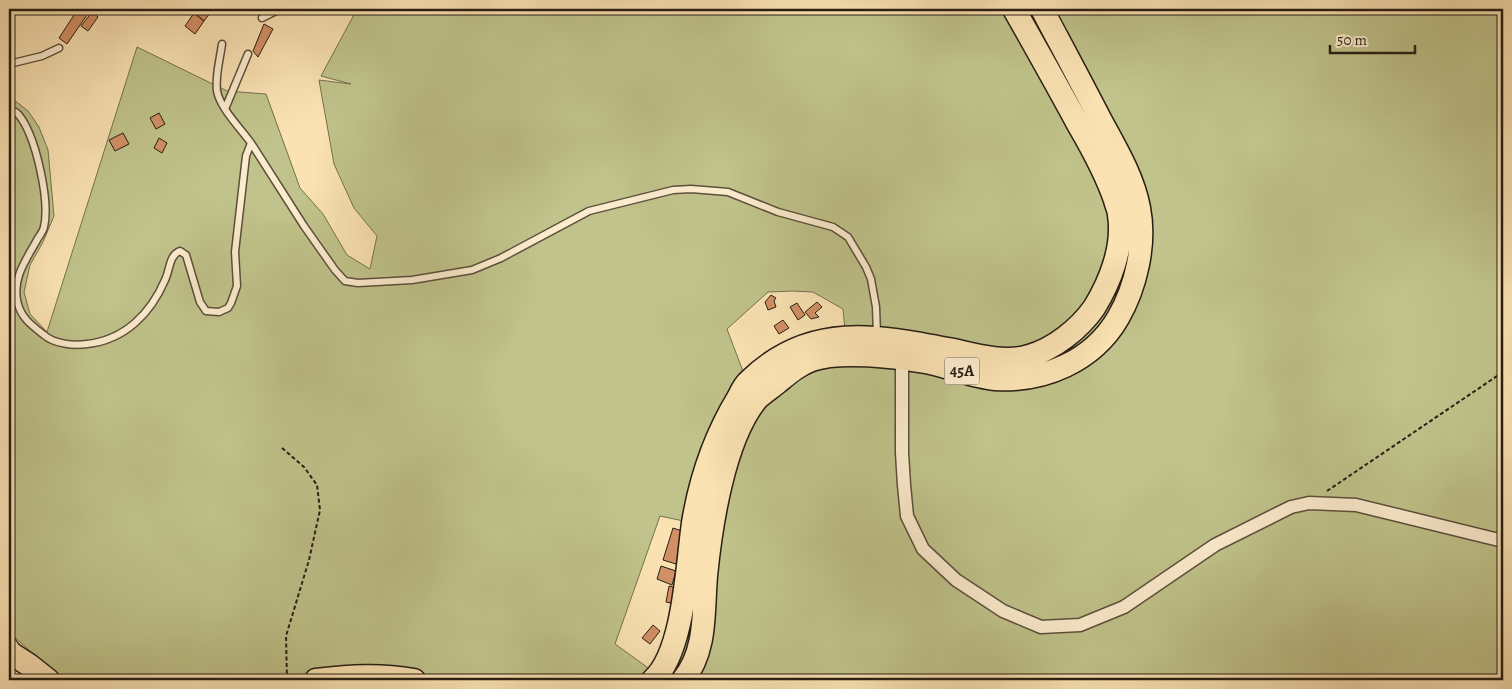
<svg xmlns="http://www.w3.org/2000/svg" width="1512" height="689" viewBox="0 0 1512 689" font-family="Alegreya,serif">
<rect width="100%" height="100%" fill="#fae2b3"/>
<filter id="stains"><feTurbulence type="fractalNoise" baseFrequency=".004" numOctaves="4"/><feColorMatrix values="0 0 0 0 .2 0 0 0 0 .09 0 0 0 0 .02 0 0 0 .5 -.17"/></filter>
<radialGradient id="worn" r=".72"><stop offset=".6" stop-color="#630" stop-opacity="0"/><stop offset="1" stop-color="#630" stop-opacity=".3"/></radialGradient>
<path fill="#c0c38b" stroke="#747050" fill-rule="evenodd" d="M357,9H1503V680H62L9,632V588L13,582L9,557V96L28,111L39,127L48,150L54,216L43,242L30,265L24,292L30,314L47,332L137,47L227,91L266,94L300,188L323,214L347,255L370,269L377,236L354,208L334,164L319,80L351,84L321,76ZM793,291L813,292L843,309L846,340L747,382L727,329L768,292ZM660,516L693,523L658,675L615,644Z"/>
<path fill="#d29066" stroke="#281e14" d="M78,9H91L67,44L59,38Z
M197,9H213L204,21L194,13Z
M92,12L98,17L88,31L81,26Z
M194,13L204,21L195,34L185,26Z
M264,24L273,29L258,57L253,51Z
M159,113L165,124L156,129L150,118Z
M123,133L129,144L115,151L109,140Z
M159,138L167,143L162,153L154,148Z
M771,295L776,298L774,301L776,307L768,310L765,302Z
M817,302L822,307L815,313L819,317L811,319L805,312Z
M797,303L805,315L798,320L790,307Z
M783,320L789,328L779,334L774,326Z
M673,528L685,532L676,564L663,560Z
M661,566L676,571L672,585L657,579Z
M669,586L678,588L675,604L666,602Z
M653,625L660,631L650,644L642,638Z"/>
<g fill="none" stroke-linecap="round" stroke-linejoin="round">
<g stroke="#5c4f3c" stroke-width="9">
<path id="lane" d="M262,18L280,9
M9,64L42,56L59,48
M9,108C12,110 16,112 18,114C36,135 50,201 44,227C43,232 39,236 37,240C26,260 13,277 17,300C20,317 31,325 44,335C54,344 74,346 87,344C125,340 151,313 165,280C170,270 169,255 180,251L186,255L200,302L206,311L219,312L228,308L231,303L237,286L235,252L246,156L251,143C241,129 220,108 217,91C215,76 220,59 222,44
M225,109L248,54
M251,143L304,226L335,270L345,281L358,283L412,280L472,270L501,258L589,211L673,190L691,189L728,192L778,212L833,227L848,237L866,267L871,279L876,307L877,335
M9,637L17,648"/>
</g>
<g stroke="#5c4f3c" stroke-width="15">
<path id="street" d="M902,360V453L904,485L907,516L923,549L956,580L1003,611L1041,627L1080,625L1124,607L1215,545L1291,507L1309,503L1356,505L1503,541"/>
</g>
<g stroke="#281e14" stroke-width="25">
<path id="highway" d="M9,652L29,665L48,680
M316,680C351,676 379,674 414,680
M653,680C684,652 687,565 693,523C700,480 715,436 738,398C741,392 744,385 749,381C811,320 881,336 958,351C979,356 1007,363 1029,356C1054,349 1079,329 1094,308C1110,282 1124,247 1119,215C1119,210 1116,205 1115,200C1106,174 1093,150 1079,126C1058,87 1036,48 1014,9
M683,680C707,651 703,611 706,576C711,525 724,439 757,399C763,393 771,388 777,383C788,374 798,365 812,360C840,350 895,357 925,362C947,366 972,377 995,379C1044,382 1093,361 1118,318C1136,287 1146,244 1139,208C1133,176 1115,147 1100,119C1081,82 1061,45 1042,9"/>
</g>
<path stroke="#281e14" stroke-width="2" stroke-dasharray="4 2.5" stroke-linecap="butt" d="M282,448L304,467L317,485L320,510L309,560L286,636L287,680
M1327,491L1503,372"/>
<use href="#lane" stroke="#fcecce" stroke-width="6"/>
<use href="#street" stroke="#fcecce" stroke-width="12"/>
<use href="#highway" stroke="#fae2b3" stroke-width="22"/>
</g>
<g text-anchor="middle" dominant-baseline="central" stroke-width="4" stroke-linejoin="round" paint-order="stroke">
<rect fill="#fcecce" stroke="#685c4c" stroke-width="1" x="944.5" y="357.5" width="35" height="27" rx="4"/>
<g font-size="16" font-weight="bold" fill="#281e14">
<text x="962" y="371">45A</text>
</g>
</g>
<rect width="1512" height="689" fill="none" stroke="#fae2b3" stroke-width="30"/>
<rect x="10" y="10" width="1492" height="669" fill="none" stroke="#281e14" stroke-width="2.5"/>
<rect x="15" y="15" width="1482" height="659" fill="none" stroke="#281e14"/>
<path d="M1330 45v8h85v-8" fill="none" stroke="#281e14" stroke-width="2.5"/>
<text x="1337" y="45" font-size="15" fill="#281e14" stroke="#fcecce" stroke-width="4" paint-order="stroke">50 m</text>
<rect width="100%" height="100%" filter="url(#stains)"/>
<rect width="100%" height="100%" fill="url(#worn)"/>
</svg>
